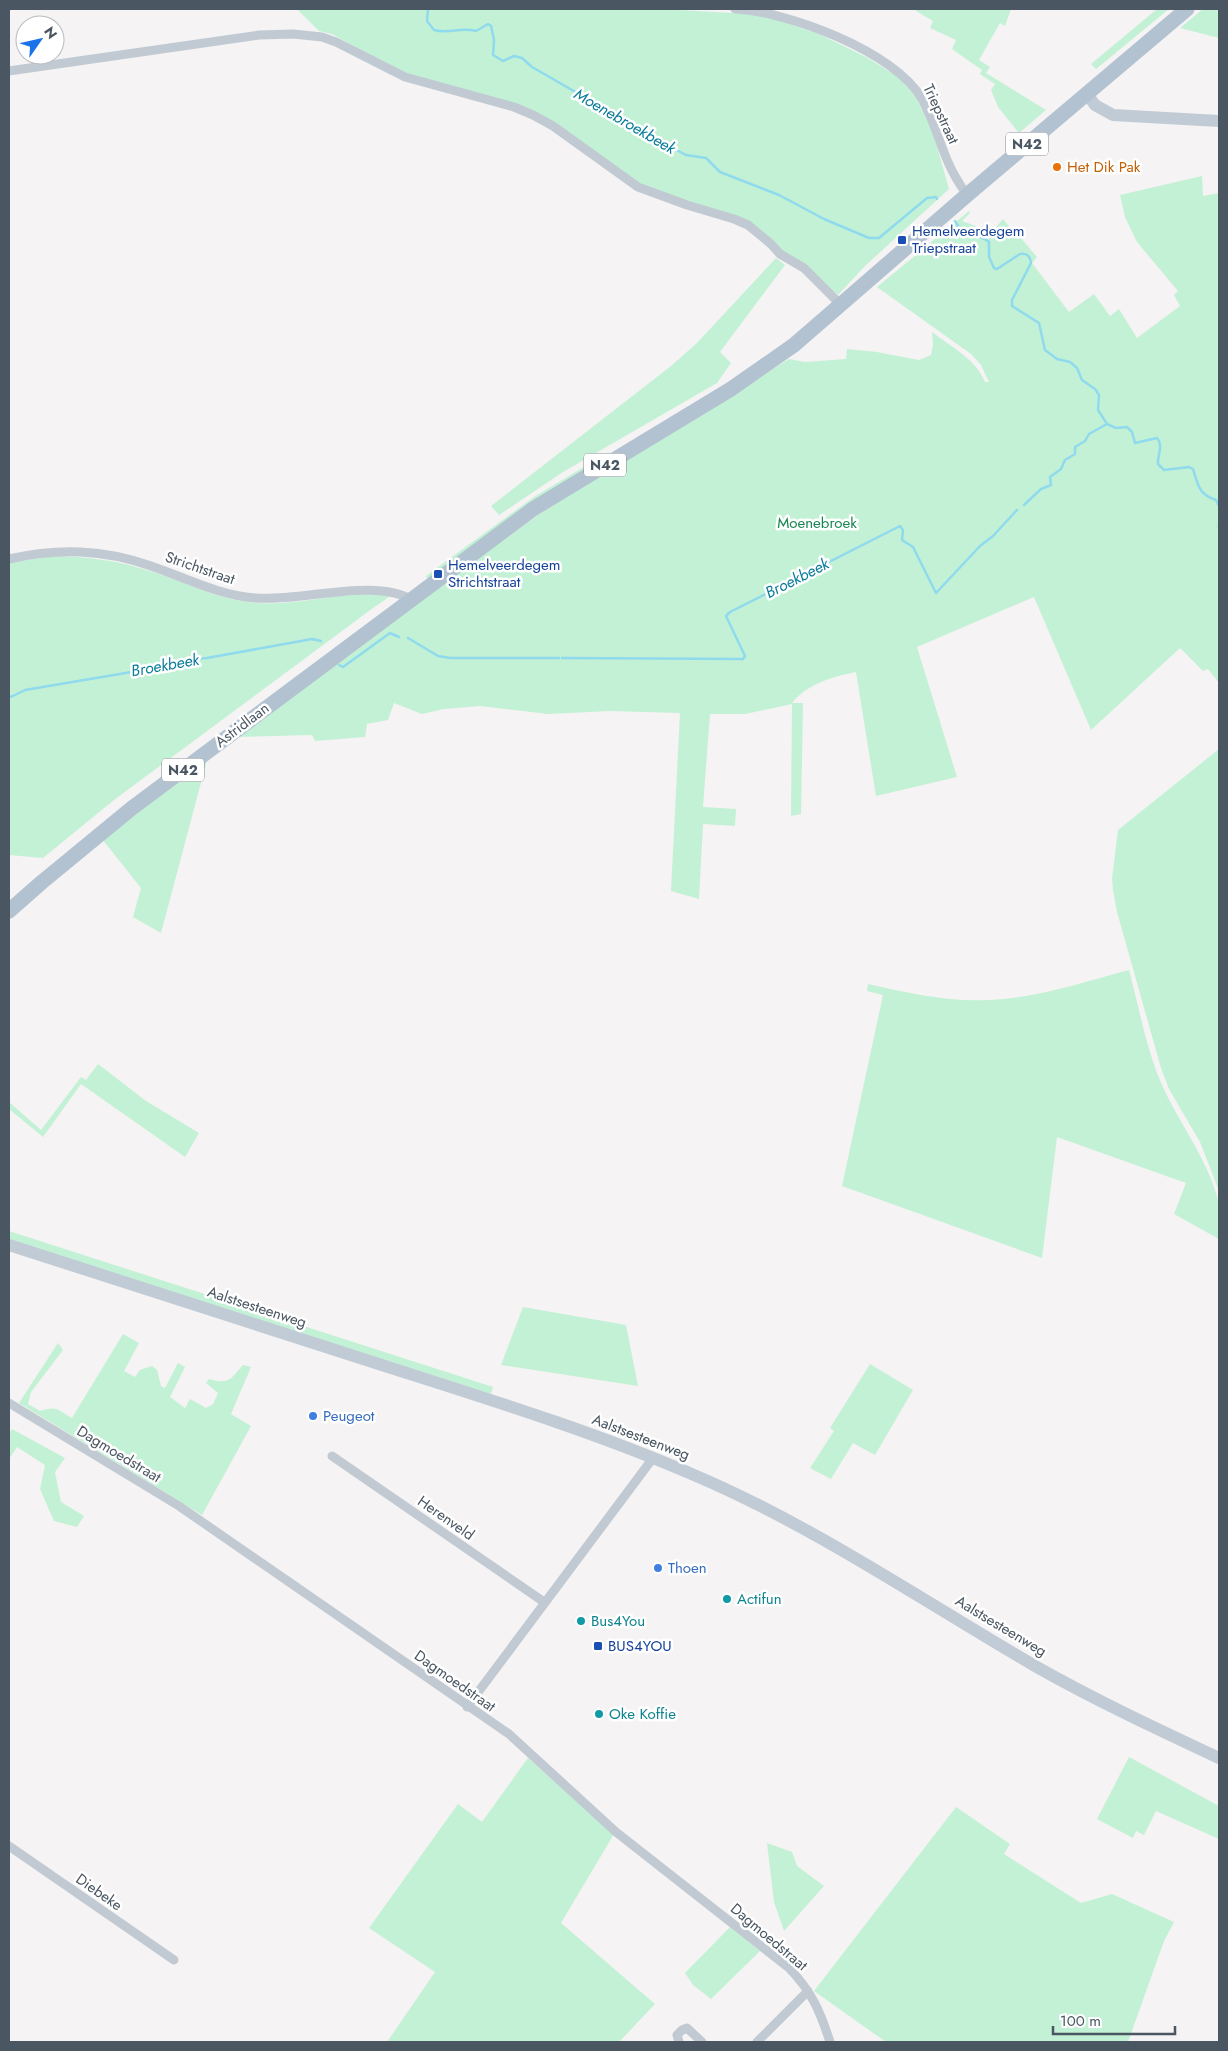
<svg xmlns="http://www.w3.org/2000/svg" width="1228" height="2051" viewBox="0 0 1228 2051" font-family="Jost,sans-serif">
  <rect width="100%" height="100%" fill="#f5f3f3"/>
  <path fill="#c3f1d5" d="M297,9h364l90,5 28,6 42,15 45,22 34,21 15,18 9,17 11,26 14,50 -84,77 -27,29 -30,-28 -21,-12 -24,-22 -128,-52 -79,-58 -150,-48 -74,-41 -13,-3z
    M917,9h94l-6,17 -5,-3 -21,37 11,7 -4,6 60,37 -27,23 -21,-26 -7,-17 4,-6 -15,-10 2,-4 -30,-21 4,-9 -26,-12 3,-7 -17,-10z
    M1157,9h12l-73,60 -5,-5z
    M1203,9h16v29l-39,-10z
    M1202,176l1,20 16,-3v490l-11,-14 -5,2 -23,-23 -89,82 -57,-133 -117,50 40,130 -81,19 -20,-124c-24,5 -49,12 -64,31h11l-2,111 -10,2 1,-112 -47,10h-35l-7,93 33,2 -1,17 -32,-2 -4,75 -28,-8 9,-178 -70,-2 -62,3 -68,-8 -36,3 -22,5 -28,-11 -6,17 -21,4 -2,13 -50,4 -3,-6 -76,2 186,-139 126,-90 241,-149 16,3 41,-3 1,-10 30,3 42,8 12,-5 2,-10 -1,-13c18,14 44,27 53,50h4l-8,-17 -10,-11 -94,-67 92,-76 1,2 -8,8 30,11 11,-13 15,18h2l17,20 -5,6 37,49 25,-18 16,22 9,-7 18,29 43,-32 -6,-11 4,-4 -41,-49 -12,-25 -5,-22z
    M776,258l9,7 -65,87 11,11 -14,20 -154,89 -64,43 -8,-9 180,-140 26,-23z
    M587,465l2,4 -160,113 -3,-6 108,-79z
    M52,556c35,0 68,5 101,16 32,10 61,26 95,30 36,5 71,-5 106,-7 12,-1 23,0 35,-1v3l-16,11 -259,192 -71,58 -34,-3v-292z
    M1219,749v442l-19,-49 -31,-53 -8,-21 -44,-156 -4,-22 -1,-11 6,-49z
    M207,760l-46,173 -28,-16 8,-29 -39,-49z
    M1129,970c9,34 16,71 28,103 17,45 51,83 62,131 2,11 0,24 0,35l-45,-25 12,-31 -129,-46 -15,121 -200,-72 41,-191 -16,-4 1,-7c40,9 80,18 122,16 47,-2 94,-18 139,-30z
    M98,1064l48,37 53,32 -14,24 -104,-73 -38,53 -34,-28v-7l32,28 40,-53 5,3z
    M9,1231l484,156 -2,7 -482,-154z
    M523,1307l103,18 12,61 -137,-21z
    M123,1334l16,9 -15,28 11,6 5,-7 12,-4 5,4 4,16 4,2 13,-25 7,4 -15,30 15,11 5,-9 16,9 7,-4 5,-11 -12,-10 3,-4c21,6 21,0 34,-14l8,2 -20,47 20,12 -49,89 -183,-112 39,-60 5,7 -32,42 -3,12 12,7c18,-5 16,-2 32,7z
    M870,1364l43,26 -38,65 -22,-12 -22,36 -21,-11 24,-37 -4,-3z
    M12,1429l53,29 -10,14 6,30 23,14 -7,11 -23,-6 -14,-32 5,-24 -28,-18 -8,12v-25z
    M1129,1757l90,49v33l-63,-28 -12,24 -8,-4 -3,7 -36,-19z
    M528,1758l86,76 -53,89 94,81 -36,38h-232l48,-70 -66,-44 89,-124 24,18z
    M956,1807l54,37 -6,10 77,49 31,-9 62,28 -10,19 -36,101h-242l-72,-51z
    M767,1843l25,9 5,14 27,20 -40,45 -10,-29z
    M730,1927l30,24 -49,48 -18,-14 -8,-12z"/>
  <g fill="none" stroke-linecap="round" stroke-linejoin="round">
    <path stroke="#90daee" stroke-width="2.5" d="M428,9l-1,12 7,9c14,4 28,-3 42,1l12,-7 3,2 3,14 -1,15 10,6 11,-5 8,2 10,9 54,31 18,13 82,44 20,3 14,14 59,23 45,24 45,19h10l48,-40 9,-1 1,2
      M955,221c10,18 21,10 34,21v15l5,11 3,1 23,-15c7,-1 10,2 11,9l-19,37v6l27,17 6,27 12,9 13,3 7,6 5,12 13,9 4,6 -1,15 9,14 9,4 11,-1 5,5 3,11 22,-5c7,8 0,17 1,26l6,6 25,-3 4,2c5,16 6,26 23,31l3,6
      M1024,505l17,-16 10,-4 -1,-8 11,-8 4,-9 10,-6v-7l10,-6 4,-7 18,-10
      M1219,526v2
      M408,638l30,18 12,2h109
      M562,658l181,1 2,-3 -19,-40 4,-4 170,-86 3,4 -1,10 11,7 23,46 44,-47 13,-10 24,-26
      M339,665l4,2 47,-34 9,4
      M9,697l4,-1 12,-6 142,-24 27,-7 13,-1 105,-19 9,2"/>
    <path stroke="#c1cad2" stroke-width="9" d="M735,9c52,2 161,43 187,90 11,20 17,42 26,63 5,12 12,23 19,33
      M9,71l250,-36 34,-1 29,3 14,5 69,35 109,30 19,8 20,11 85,61 49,18 47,14 14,6 23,19 9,10 24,14 37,37
      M9,559c49,-11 94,-10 142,7 35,12 67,29 104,32 45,4 121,-21 157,2
      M9,1403l170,103 330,228 107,98 173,136c23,24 31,43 41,74
      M332,1456l212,146
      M467,1707l186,-249
      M9,1846l165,114
      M679,2042l-2,-7 5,-5 5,-2 15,14
      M757,2042l51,-51"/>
    <path stroke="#c1cbd6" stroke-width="12" d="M1087,94l8,11 18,10 106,6
      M9,1245c126,40 252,81 379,122 103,33 207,65 306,108 120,51 229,126 341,191 60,34 122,63 184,92"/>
    <path stroke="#b3c2d1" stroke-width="15" d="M9,911l33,-29 90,-74 401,-299 198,-120 63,-44 173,-150 220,-186"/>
  </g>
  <circle fill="#e8710a" stroke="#fff" stroke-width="2" cx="1057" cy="167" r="5"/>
  <g fill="#1a4fb4" stroke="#fff" stroke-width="2">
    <rect x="897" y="235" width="10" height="10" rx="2.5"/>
    <rect x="433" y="569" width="10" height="10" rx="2.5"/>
    <rect x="593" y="1641" width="10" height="10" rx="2.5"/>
  </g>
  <g fill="#3f7fe0" stroke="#fff" stroke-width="2">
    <circle cx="313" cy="1416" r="5"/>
    <circle cx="658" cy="1568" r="5"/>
  </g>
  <g fill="#0f9aa8" stroke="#fff" stroke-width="2">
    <circle cx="727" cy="1599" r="5"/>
    <circle cx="581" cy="1621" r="5"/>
    <circle cx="599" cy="1714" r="5"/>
  </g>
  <g text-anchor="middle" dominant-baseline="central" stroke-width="5" stroke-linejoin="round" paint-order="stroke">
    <g fill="#fff" stroke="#808990" stroke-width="1">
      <rect x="1006" y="132.5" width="42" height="23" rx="4"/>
      <rect x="584" y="453.5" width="42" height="23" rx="4"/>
      <rect x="162" y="758.5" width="42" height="23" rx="4"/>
    </g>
    <g font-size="14" font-weight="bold" fill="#4a5661">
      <text x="1027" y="144">N42</text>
      <text x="605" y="465">N42</text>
      <text x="183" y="770">N42</text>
    </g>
    <g font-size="15" fill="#4a5661" stroke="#fff">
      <text transform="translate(941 114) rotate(65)">Triepstraat</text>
      <text transform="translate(200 568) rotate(19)">Strichtstraat</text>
      <text transform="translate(242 725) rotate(-37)">Astridlaan</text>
      <text transform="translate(257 1307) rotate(18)">Aalstsesteenweg</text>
      <text transform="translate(641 1437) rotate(21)">Aalstsesteenweg</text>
      <text transform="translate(119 1454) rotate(31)">Dagmoedstraat</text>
      <text transform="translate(446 1518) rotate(35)">Herenveld</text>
      <text transform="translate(1001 1626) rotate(31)">Aalstsesteenweg</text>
      <text transform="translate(455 1681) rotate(35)">Dagmoedstraat</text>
      <text transform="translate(99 1892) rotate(35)">Diebeke</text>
      <text transform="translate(769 1937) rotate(40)">Dagmoedstraat</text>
    </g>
    <g font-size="15" fill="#c56008" stroke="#fff" text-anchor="start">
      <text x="1067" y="167">Het Dik Pak</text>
    </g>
    <g font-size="15" fill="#164399" stroke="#fff" text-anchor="start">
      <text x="912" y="231">Hemelveerdegem<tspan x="912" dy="17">Triepstraat</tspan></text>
      <text x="448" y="565">Hemelveerdegem<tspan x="448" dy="17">Strichtstraat</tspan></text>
      <text x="608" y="1646">BUS4YOU</text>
    </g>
    <g font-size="15" fill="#17864f" stroke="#fff">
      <text x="817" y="523">Moenebroek</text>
    </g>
    <g font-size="15" fill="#366cbe" stroke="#fff" text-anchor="start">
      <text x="323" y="1416">Peugeot</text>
      <text x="668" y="1568">Thoen</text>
    </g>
    <g font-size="15" fill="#0d838f" stroke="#fff" text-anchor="start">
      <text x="737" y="1599">Actifun</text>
      <text x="591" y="1621">Bus4You</text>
      <text x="609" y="1714">Oke Koffie</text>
    </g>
    <g font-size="16" font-style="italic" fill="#0c7c9b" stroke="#fff">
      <text transform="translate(625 121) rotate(30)">Moenebroekbeek</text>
      <text transform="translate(797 578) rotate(-27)">Broekbeek</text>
      <text transform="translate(165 665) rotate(-10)">Broekbeek</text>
    </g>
  </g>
  <rect width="1228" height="2051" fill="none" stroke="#4a5661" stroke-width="20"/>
  <g transform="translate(40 40) rotate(56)"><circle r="24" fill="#ffffff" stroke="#b7bbc0"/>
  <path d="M0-4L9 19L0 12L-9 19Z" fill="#1a73e8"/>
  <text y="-8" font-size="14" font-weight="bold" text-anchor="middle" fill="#4a5661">N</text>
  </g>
  <path d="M1053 2026v8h122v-8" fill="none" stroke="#4a5661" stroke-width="2.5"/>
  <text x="1060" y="2026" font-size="15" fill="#4a5661" stroke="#ffffff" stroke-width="4" paint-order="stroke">100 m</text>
</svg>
